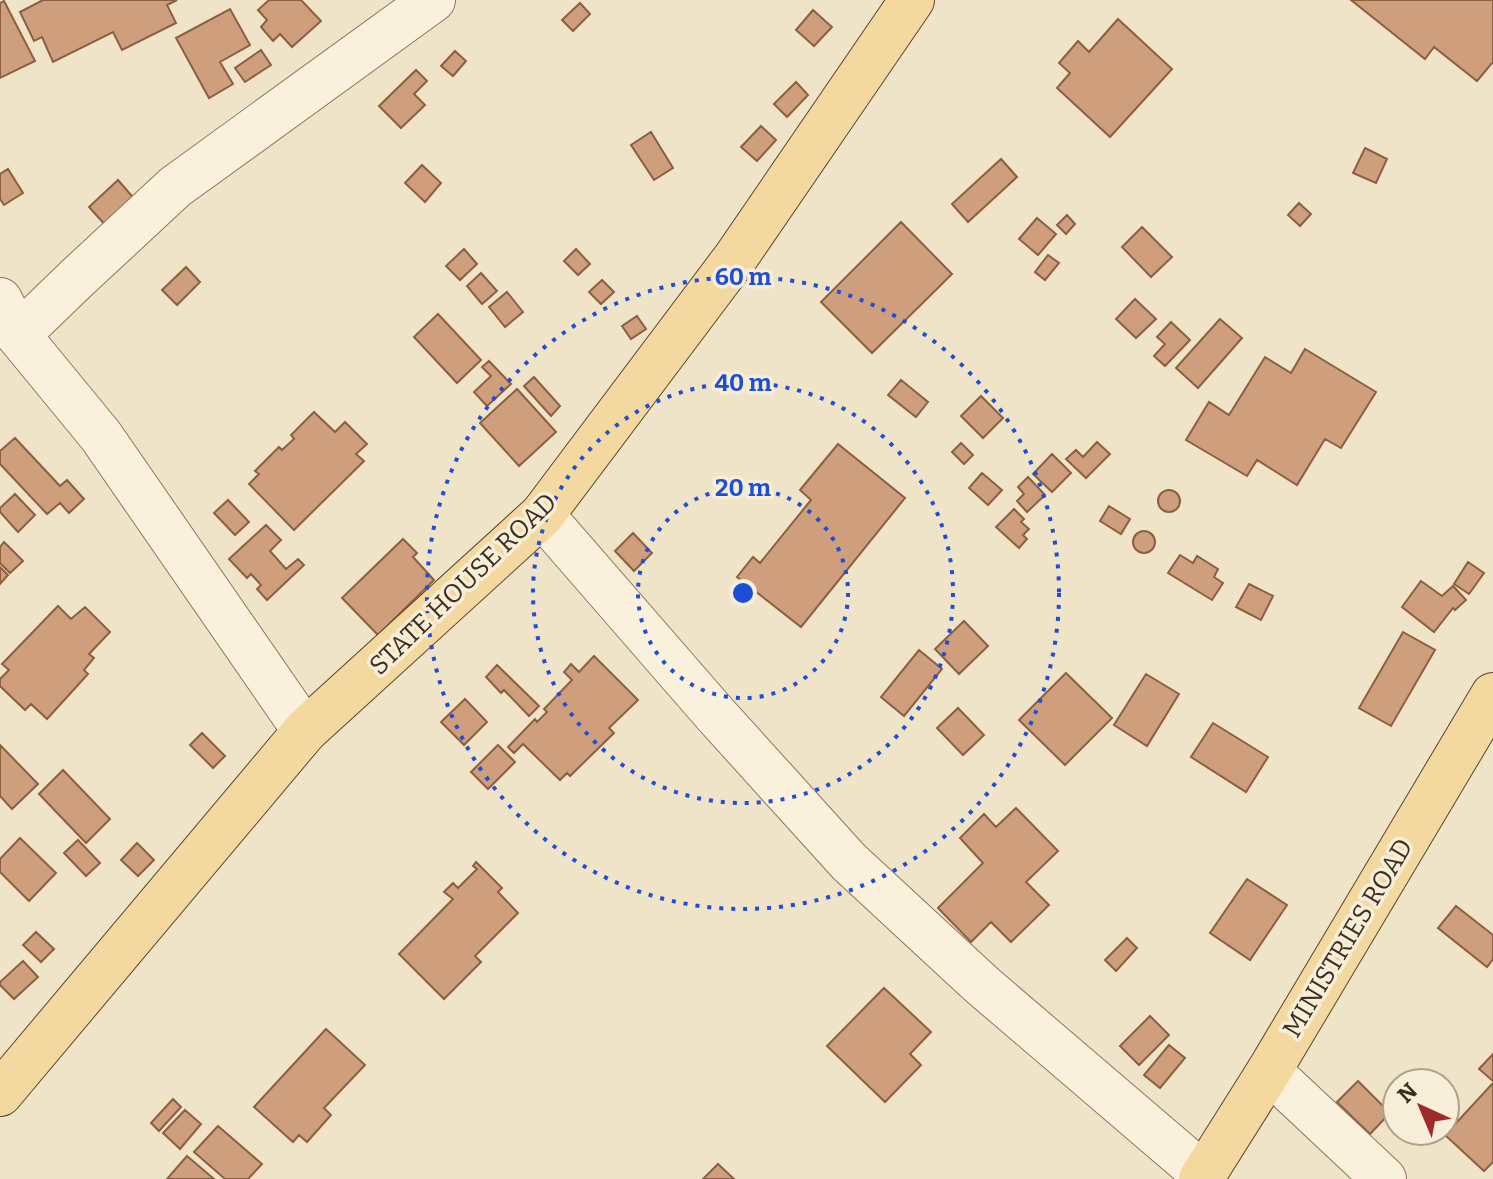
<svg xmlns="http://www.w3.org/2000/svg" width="1493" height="1179" viewBox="0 0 1493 1179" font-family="Bitter,serif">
  <rect width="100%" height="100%" fill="#f0e4c8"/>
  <path fill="#cf9f7d" stroke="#8d5f41" stroke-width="2" d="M43,0h134l-10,5 9,18 -54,27 -9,-18 -60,30 -11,-25 -8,4 -14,-29z
    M269,0h32l20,21 -29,26 -12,-13 -7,7 -12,-14 6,-7 -9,-10z
    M1351,0h142v62l-16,19 -43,-34 -9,12z
    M4,1l31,60 -35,17v-75z
    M580,3l10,11 -17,17 -11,-11z
    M230,9l20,36 -30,17 13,22 -24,14 -33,-60z
    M813,10l19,17 -18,19 -18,-16z
    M1118,19l54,50 -62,68 -53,-49 13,-15 -11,-10 19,-22 11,11z
    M261,50l10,15 -26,17 -10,-14z
    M455,51l11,10 -13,15 -12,-10z
    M416,70l11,11 -13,13 11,11 -24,23 -22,-22z
    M796,82l12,13 -21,22 -13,-13z
    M761,126l15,14 -19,21 -16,-14z
    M651,132l22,36 -19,12 -23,-35z
    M1365,148l22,11 -11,24 -23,-10z
    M1001,159l16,18 -49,45 -16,-18z
    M422,165l19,18 -16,19 -20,-19z
    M8,169l15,24 -19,12 -4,-6v-25z
    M118,180l19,22 -29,26 -19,-21z
    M1299,203l12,11 -11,12 -12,-11z
    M1067,215l8,9 -9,10 -9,-9z
    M1037,218l19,16 -18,21 -19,-16z
    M901,222l51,52 -80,79 -51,-51z
    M1142,227l30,30 -21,20 -29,-30z
    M464,249l13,15 -17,16 -14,-14z
    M576,249l14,15 -12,11 -14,-14z
    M1048,255l11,8 -14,17 -10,-8z
    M186,267l14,15 -23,23 -15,-15z
    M481,273l16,18 -15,13 -15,-18z
    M602,280l12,12 -13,12 -12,-12z
    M507,292l16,20 -18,15 -16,-20z
    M1135,299l21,20 -20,19 -20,-19z
    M438,314l43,46 -24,23 -43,-46z
    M637,316l9,13 -15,10 -9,-13z
    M1220,319l22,19 -44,50 -22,-20z
    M1171,322l19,18 -25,26 -11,-10 11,-12 -8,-7z
    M1305,349l71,43 -35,56 -16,-9 -28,46 -40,-25 -10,16 -61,-36 23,-38 20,13 36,-58 26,16z
    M489,361l22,23 -24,22 -13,-14 17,-16 -9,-9z
    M534,377l26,29 -9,10 -27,-30z
    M901,380l27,22 -12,15 -28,-22z
    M517,389l39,43 -37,34 -39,-43z
    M981,396l22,22 -20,20 -22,-22z
    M314,412l21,20 10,-10 22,22 -11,10 8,7 -70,69 -45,-46 10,-10 -4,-3 24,-24 3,3 12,-11 -3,-4z
    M15,438l45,48 7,-6 17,19 -15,14 -9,-10 -13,11 -47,-50v-13z
    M1097,442l13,12 -24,24 -20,-19 10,-9 7,7z
    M961,443l12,12 -9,9 -12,-12z
    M838,444l67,54 -104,129 -64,-50 16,-20 7,6 51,-63 -11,-10z
    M1052,454l19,19 -19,19 -19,-18z
    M982,473l20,17 -14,15 -19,-17z
    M1028,477l17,18 -18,17 -10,-11 7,-7 -6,-7z
    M1158 501a11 11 0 1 1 22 0a11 11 0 1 1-22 0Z
    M15,494l20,21 -17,17 -18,-20v-4z
    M228,500l21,22 -14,13 -21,-22z
    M1109,506l21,13 -9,15 -21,-13z
    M1014,509l10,10 -3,3 8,7 -6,6 4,4 -8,9 -23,-21z
    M266,525l15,15 -11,11 16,18 12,-10 6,6 -37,35 -10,-11 4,-4 -10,-11 -4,4 -18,-19z
    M1133 542a11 11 0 1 1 22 0a11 11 0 1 1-22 0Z
    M633,533l19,20 -18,18 -19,-20z
    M403,539l14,14 -4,4 21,23 -56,55 -36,-37z
    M4,542l19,19 -13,12 -10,-10v-16z
    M1180,555l13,8 4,-7 21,13 -4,8 9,6 -11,17 -44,-27z
    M1468,562l16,11 -15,21 -15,-10z
    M0,567l8,8 -8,9z
    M1421,581l21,15 11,-10 13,14 -11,10 -2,-2 -19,24 -32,-25z
    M1249,584l24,12 -12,24 -25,-13z
    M58,606l13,13 14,-12 25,25 -21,22 5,4 -10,12 4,4 -41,45 -16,-15 -6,6 -25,-24v-7l9,-9 -7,-6z
    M964,621l24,25 -29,28 -24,-25z
    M1403,632l32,18 -44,76 -32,-18z
    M919,650l23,19 -38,47 -23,-19z
    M594,656l44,44 -29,28 5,5 -44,43 -3,-3 -7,7 -37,-36 -9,9 -6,-6 27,-28 2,3 10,-10 -3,-3 28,-29 -8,-8 7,-8 8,8z
    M497,665l42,41 -10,10 -25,-26 -3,3 -15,-16z
    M1066,673l46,45 -47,47 -46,-45z
    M1146,674l33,20 -32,52 -33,-21z
    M465,699l22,23 -23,23 -23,-23z
    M958,708l26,27 -21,20 -26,-27z
    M1213,723l55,34 -22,35 -55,-35z
    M202,733l23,23 -12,12 -23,-23z
    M0,745l38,39 -26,25 -12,-13z
    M498,745l17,17 -27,27 -17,-17z
    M63,770l47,49 -24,24 -47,-49z
    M1016,808l42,43 -32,31 23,23 -38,37 -20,-20 -20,20 -33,-34 45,-45 -23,-25 24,-24 12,13z
    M20,838l36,35 -27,28 -29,-29v-13z
    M78,840l22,23 -14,13 -22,-23z
    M137,843l17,17 -16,16 -17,-16z
    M476,862l26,26 -4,4 20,21 -43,43 6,6 -37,37 -45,-45 54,-55 -9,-7 9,-9 5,5 19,-19 -4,-3z
    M1247,879l40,26 -37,55 -40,-27z
    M1456,906l37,29v24l-6,8 -49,-39z
    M36,932l18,17 -13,13 -18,-17z
    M1127,938l10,10 -21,23 -11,-11z
    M23,961l15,16 -24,22 -14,-14v-3z
    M884,988l47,44 -21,22 11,11 -36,37 -58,-56z
    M1150,1016l19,19 -30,30 -19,-19z
    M326,1029l39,36 -41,43 7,7 -24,27 -8,-7 -6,7 -39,-35z
    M1169,1045l16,13 -25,30 -16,-13z
    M1493,1054v27l-14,-12z
    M1358,1081l32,32 -20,21 -33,-32z
    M1493,1083v79l-9,9 -39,-36z
    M173,1099l8,8 -22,24 -8,-8z
    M185,1110l16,14 -21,25 -17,-16z
    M218,1126l44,38 -14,15h-23l-31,-27z
    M187,1156l27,23h-47z
    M718,1164l16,15h-31z"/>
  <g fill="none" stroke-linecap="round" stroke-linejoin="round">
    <defs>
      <path id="minor" d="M0,300l18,35 83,101 204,295
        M18,335l58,-56 99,-92 258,-187
        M542,515l173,199 134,148 133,123 222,190
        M1269,1071l115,108"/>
      <path id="major" d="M0,1094l305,-363 237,-216 194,-258 176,-257
        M1201,1179l68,-108 224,-376"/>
    </defs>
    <use href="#minor" stroke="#8d765c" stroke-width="46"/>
    <use href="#major" stroke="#5b4430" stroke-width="46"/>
    <use href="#minor" stroke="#faf1dc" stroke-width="44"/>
    <use href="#major" stroke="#f3d9a0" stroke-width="44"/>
  </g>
  <g fill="none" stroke="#1d4ed8" stroke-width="4" stroke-dasharray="4 8">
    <circle cx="743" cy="593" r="105"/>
    <circle cx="743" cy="593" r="210"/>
    <circle cx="743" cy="593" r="316"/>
  </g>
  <g text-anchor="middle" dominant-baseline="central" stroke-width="7" stroke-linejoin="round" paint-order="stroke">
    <g font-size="26" fill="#3d2e20" stroke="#f7eed8">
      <text transform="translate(463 584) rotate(-44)">STATE HOUSE ROAD</text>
      <text transform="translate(1348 938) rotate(-59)">MINISTRIES ROAD</text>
    </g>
  </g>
  <circle cx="743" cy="593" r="12" fill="#1d4ed8" stroke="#f7eed8" stroke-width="4"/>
  <g font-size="24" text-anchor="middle" font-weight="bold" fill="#1d4ed8" stroke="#f7eed8" stroke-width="7" stroke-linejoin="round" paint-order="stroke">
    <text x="743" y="285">60 m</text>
    <text x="743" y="391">40 m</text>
    <text x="743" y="496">20 m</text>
  </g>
  <g transform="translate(1421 1107) rotate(316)"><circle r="38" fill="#f7eed8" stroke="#ada18e" stroke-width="2"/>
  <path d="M0-6L14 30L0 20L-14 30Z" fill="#9e2a2b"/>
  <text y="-12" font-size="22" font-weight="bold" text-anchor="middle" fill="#3d2e20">N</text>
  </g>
</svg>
